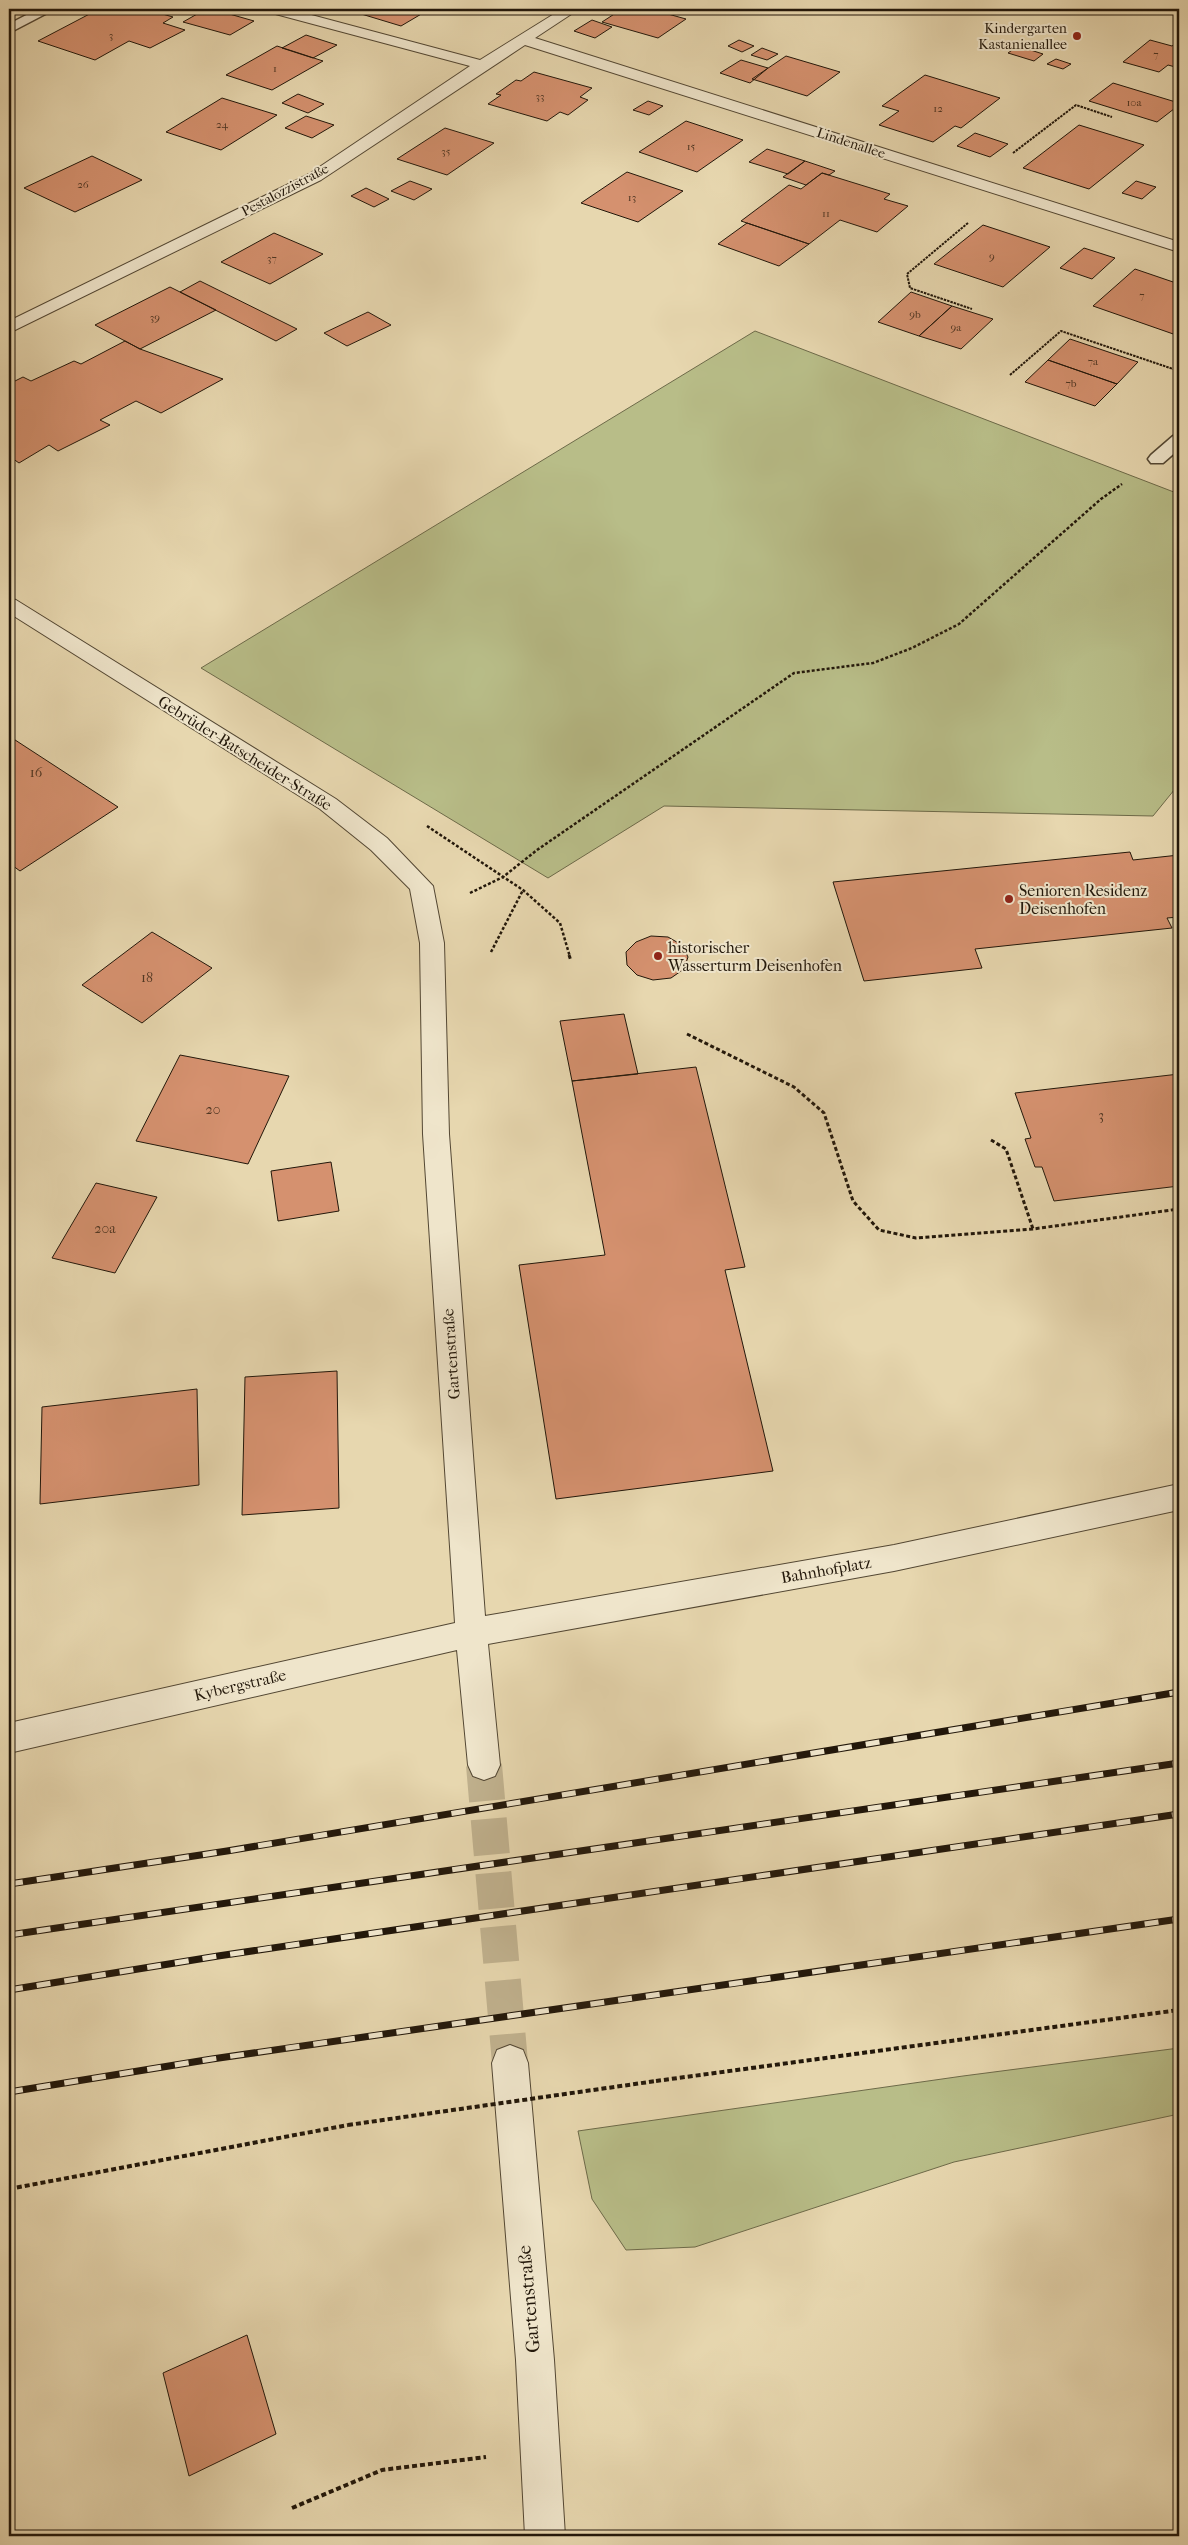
<svg xmlns="http://www.w3.org/2000/svg" width="1188" height="2545" viewBox="0 0 1188 2545" font-family="'IM FELL French Canon',serif">
  <rect width="100%" height="100%" fill="#e7d7af"/>
  <filter id="stains"><feTurbulence type="fractalNoise" baseFrequency=".004" numOctaves="4"/><feColorMatrix values="0 0 0 0 .2 0 0 0 0 .09 0 0 0 0 .02 0 0 0 .5 -.17"/></filter>
  <radialGradient id="worn" r=".72"><stop offset=".6" stop-color="#630" stop-opacity="0"/><stop offset="1" stop-color="#630" stop-opacity=".3"/></radialGradient>
  <path fill="#b8bd88" stroke="#6d6a49" d="M755,331l424,163v290l-26,32 -489,-10 -116,72 -347,-210z
    M1179,2048v66l-225,48 -259,85 -69,3 -34,-51 -14,-68 385,-55z"/>
  <path fill="#d5916f" stroke="#22170a" d="M99,9h46l28,8 -10,6 22,7 -35,18 -21,-7 -34,19 -57,-19z
    M206,9h6l42,12 -24,14 -47,-13z
    M365,9h45l13,4 -22,13 -43,-13z
    M622,9h28l36,10 -28,19 -56,-16z
    M592,20l20,7 -17,11 -21,-7z
    M306,35l31,10 -24,13 -31,-10z
    M739,40l15,6 -12,6 -14,-6z
    M1150,40l22,6 7,-5v27l-11,-3 -9,7 -36,-10z
    M277,46l46,15 -51,29 -46,-15z
    M1018,46l25,8 -9,7 -26,-8z
    M762,48l16,6 -11,6 -16,-5z
    M786,56l54,16 -33,24 -55,-17z
    M1056,59l15,5 -8,5 -16,-5z
    M741,60l27,8 -18,15 -30,-10z
    M534,72l58,16 -12,9 8,3 -20,15 -8,-3 -13,9 -59,-17 13,-9 -5,-1 20,-14 5,1z
    M925,75l75,23 -39,30 -6,-2 -22,16 -54,-17 20,-14 -17,-5z
    M1113,83l66,20v2l-22,17 -68,-21z
    M298,94l26,10 -16,9 -26,-10z
    M222,98l55,17 -56,35 -55,-18z
    M648,101l15,5 -14,9 -16,-5z
    M306,116l28,9 -22,13 -27,-10z
    M686,121l57,19 -46,32 -58,-20z
    M1079,125l65,20 -55,44 -66,-21z
    M445,128l49,15 -47,32 -50,-16z
    M975,133l33,11 -18,13 -33,-11z
    M767,149l38,12 -17,13 -39,-12z
    M92,156l50,24 -67,32 -51,-24z
    M805,161l30,10 -6,4 -7,-2 -16,12 -23,-8z
    M627,172l56,19 -45,31 -57,-19z
    M822,173l68,21 -6,5 24,7 -31,26 -37,-12 -31,24 -68,-23 48,-36 12,4z
    M410,181l22,8 -18,11 -23,-9z
    M1136,181l20,6 -14,12 -20,-6z
    M366,188l23,11 -15,8 -23,-11z
    M747,223l62,21 -30,22 -61,-22z
    M983,225l67,22 -47,40 -69,-23z
    M274,233l49,21 -53,30 -49,-22z
    M1084,248l31,10 -23,21 -32,-11z
    M1135,269l44,15v52l-86,-30z
    M200,281l97,48 -21,12 -96,-49z
    M170,287l46,23 -76,39 -45,-24z
    M911,292l41,14 -33,30 -41,-14z
    M952,306l41,13 -32,30 -42,-13z
    M368,312l23,13 -44,21 -23,-13z
    M1070,339l68,23 -21,22 -69,-24z
    M125,341l15,8 83,30 -62,34 -25,-12 -36,19 10,5 -52,26 -9,-6 -30,18 -10,-7v-72l14,-7 8,4 43,-20 7,3z
    M1048,360l69,24 -22,22 -70,-24z
    M9,736l109,71 -98,64 -11,-8z
    M1130,852l3,8 46,-5v62l-12,1 5,10 -197,21 7,19 -118,13 -31,-99z
    M152,932l60,36 -70,55 -60,-38z
    M651,936l17,1 14,8 6,12 -4,12 -13,9 -18,2 -16,-5 -10,-10 -1,-13 10,-10z
    M624,1014l14,60 -66,7 -12,-60z
    M180,1055l109,21 -41,88 -112,-23z
    M696,1067l49,200 -20,3 48,201 -217,28 -37,-234 86,-10 -33,-174z
    M1179,1074v112l-125,15 -12,-34h-7l-10,-28 6,-1 -16,-45z
    M331,1162l8,49 -61,10 -7,-50z
    M96,1183l61,14 -42,76 -63,-15z
    M337,1371l2,137 -97,7 3,-138z
    M197,1389l2,96 -159,19 2,-97z
    M247,2335l29,99 -87,42 -26,-103z"/>
  <g fill="none" stroke-linecap="round" stroke-linejoin="round">
    <path stroke="#c0b18e" stroke-width="36" stroke-dasharray="36 18" stroke-linecap="butt" d="M484,1765l26,298"/>
    <defs>
      <path id="lane" d="M38,9h17l-46,24v-9z
        M1179,435v14l-16,14h-12l-3,-4 3,-4 22,-19z"/>
      <path id="street" d="M266,9h23l191,51 82,-51h17l-44,29 644,204v10l-654,-207 -204,135 -312,153v-12l300,-147 161,-108 -202,-54z
        M9,598l7,2 320,199 51,39 46,48 11,57 5,191 36,482 409,-71 285,-61v26l-285,61 -406,73 12,121 -5,11 -11,4 -11,-4 -5,-11 -11,-115 -448,103v-30l446,-100 -32,-489 -3,-191 -10,-54 -39,-39 -51,-41 -311,-196z
        M510,2045l13,5 5,13 26,297 11,176h-40l-9,-176 -24,-297 5,-13z"/>
    </defs>
    <use href="#lane" stroke="#534733" stroke-width="3"/>
    <use href="#street" stroke="#534733" stroke-width="2"/>
    <path stroke="#22170a" stroke-width="2" stroke-dasharray="2.5 1" stroke-linecap="butt" d="M1013,153l63,-48 36,12
      M968,223l-61,51 3,14 62,21
      M1010,375l51,-44 118,40"/>
    <path stroke="#22170a" stroke-width="2.5" stroke-dasharray="3 2" stroke-linecap="butt" d="M427,826l96,64 37,33 10,34
      M470,893l33,-16 34,-27 257,-177 79,-10 39,-15 47,-24 142,-125 21,-15
      M491,952l32,-62"/>
    <path stroke="#22170a" stroke-width="3" stroke-dasharray="4 2.5" stroke-linecap="butt" d="M569,955l2,6
      M687,1034l107,53 30,26 29,88 26,29 37,8 117,-9 146,-20
      M991,1140l15,9 27,80"/>
    <path stroke="#22170a" stroke-width="4" stroke-dasharray="5 3" stroke-linecap="butt" d="M656,2081l523,-71
      M9,2189l339,-64
      M292,2508l90,-38 104,-13"/>
    <use href="#lane" fill="#efe5cb" fill-rule="evenodd"/>
    <use href="#street" fill="#efe5cb" fill-rule="evenodd"/>
    <defs>
      <path id="rail" d="M9,1884l218,-33 952,-159
        M9,1935l1170,-172
        M9,1990l209,-34 961,-142
        M9,2092l203,-33 967,-140"/>
    </defs>
    <use href="#rail" stroke="#22170a" stroke-width="7"/>
    <use href="#rail" stroke="#efe5cb" stroke-width="5" stroke-dasharray="14" stroke-linecap="butt"/>
    <path stroke="#22170a" stroke-width="4" stroke-dasharray="5 3" stroke-linecap="butt" d="M348,2125l308,-44"/>
  </g>
  <g fill="#8f2418" stroke="#efe5cb" stroke-width="2">
    <circle cx="1077" cy="36" r="5"/>
    <circle cx="1009" cy="899" r="5"/>
    <circle cx="658" cy="956" r="5"/>
  </g>
  <g text-anchor="middle" dominant-baseline="central" stroke-width="4" stroke-linejoin="round" paint-order="stroke">
    <g font-size="11" fill="#4f3623">
      <text x="111" y="35">3</text>
      <text x="1156" y="54">7</text>
      <text x="275" y="68">1</text>
      <text x="540" y="96">33</text>
      <text x="1134" y="102">10a</text>
      <text x="938" y="108">12</text>
      <text x="222" y="124">24</text>
      <text x="691" y="146">15</text>
      <text x="446" y="151">35</text>
      <text x="83" y="184">26</text>
      <text x="632" y="197">13</text>
      <text x="826" y="213">11</text>
      <text x="992" y="256">9</text>
      <text x="272" y="258">37</text>
      <text x="1142" y="295">7</text>
      <text x="915" y="314">9b</text>
      <text x="155" y="317">39</text>
      <text x="956" y="327">9a</text>
      <text x="1093" y="361">7a</text>
      <text x="1071" y="383">7b</text>
    </g>
    <g font-size="14" fill="#22170a" stroke="#efe5cb" text-anchor="end">
      <text x="1067" y="28">Kindergarten<tspan x="1067" dy="16">Kastanienallee</tspan></text>
    </g>
    <g font-size="14" fill="#22170a" stroke="#efe5cb">
      <text transform="translate(851 143) rotate(18)">Lindenallee</text>
      <text transform="translate(285 190) rotate(-28)">Pestalozzistraße</text>
    </g>
    <g font-size="14" fill="#4f3623">
      <text x="36" y="772">16</text>
      <text x="147" y="977">18</text>
      <text x="213" y="1109">20</text>
      <text x="1101" y="1115">3</text>
      <text x="105" y="1228">20a</text>
    </g>
    <g font-size="16" fill="#22170a" stroke="#efe5cb">
      <text transform="translate(245 753) rotate(32)">Gebrüder-Batscheider-Straße</text>
      <text transform="translate(451 1354) rotate(-94)">Gartenstraße</text>
      <text transform="translate(826 1570) rotate(-10)">Bahnhofplatz</text>
      <text transform="translate(240 1685) rotate(-13)">Kybergstraße</text>
    </g>
    <g font-size="16" fill="#22170a" stroke="#efe5cb" text-anchor="start">
      <text x="1019" y="890">Senioren Residenz<tspan x="1019" dy="18">Deisenhofen</tspan></text>
      <text x="668" y="947">historischer<tspan x="668" dy="18">Wasserturm Deisenhofen</tspan></text>
    </g>
    <g font-size="19" fill="#22170a" stroke="#efe5cb">
      <text transform="translate(529 2299) rotate(-95)">Gartenstraße</text>
    </g>
  </g>
  <rect width="1188" height="2545" fill="none" stroke="#e7d7af" stroke-width="30"/>
  <rect x="10" y="10" width="1168" height="2525" fill="none" stroke="#22170a" stroke-width="2.5"/>
  <rect x="15" y="15" width="1158" height="2515" fill="none" stroke="#22170a"/>
  <rect width="100%" height="100%" filter="url(#stains)"/>
  <rect width="100%" height="100%" fill="url(#worn)"/>
</svg>
